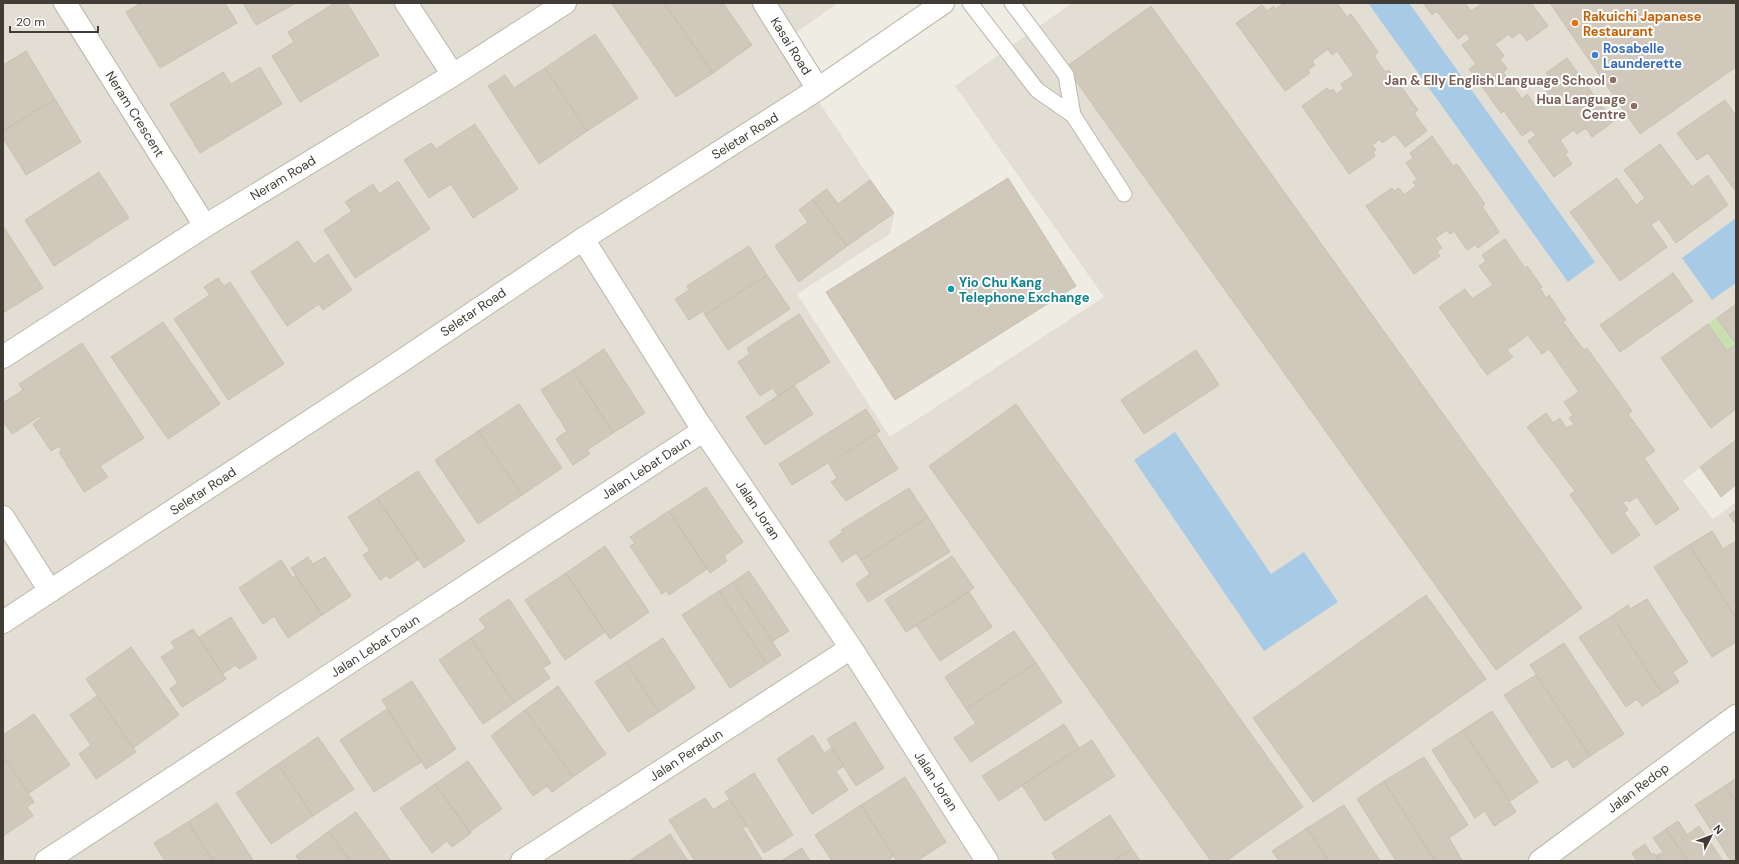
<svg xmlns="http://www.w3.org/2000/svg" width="1739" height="864" viewBox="0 0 1739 864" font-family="'DM Sans',sans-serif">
  <rect width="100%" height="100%" fill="#efece4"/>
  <path fill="#e3ded3" d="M3,3h835l-58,41 114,170 -4,20 -93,60 93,143 214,-140 -149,-211 117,-83h664v437l-53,41 30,38 23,-17v359h-1733z"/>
  <path fill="#c9dfb1" d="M1736,304v97l-46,-64z"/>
  <path fill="#a7cae6" d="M1368,3h41l186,259 -27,20z
    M1736,218v65l-24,17 -30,-42z
    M1175,432l96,142 33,-22 34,50 -74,49 -130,-191z"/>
  <path fill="#d0c8bb" stroke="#c9c0af" d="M141,3h84l12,20 -77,45 -34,-56z
    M243,3h53l-40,22z
    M335,3h12l32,52 -79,47 -28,-46 22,-14 -6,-10z
    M613,3h51l49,70 -37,24 -64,-93z
    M664,3h59l29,42 -39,28z
    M1285,3h52l10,14 4,-3 27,38 -4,4 11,16 4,-2 29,40 -4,3 13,18 -22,16 -10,-13 -13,9 -2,-4 -8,6 4,5 -3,2 2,4 -26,18 -47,-68 25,-18 3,3 3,-2 3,5 8,-5 -3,-5 13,-9 -17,-24 -5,4 -4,-6 -16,12 3,4 -7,5 2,3 -25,18 -49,-68 26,-18 5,6 7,-5 1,3z
    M1423,3h42l6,8 12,-8h48l17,23 -21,15 -7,-9 -8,6 -3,-4 -14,10 9,12 -4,3 7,10 -4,3 19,27 5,-5 9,13 14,-10 -4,-5 9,-6 -9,-13 21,-15 46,64 -21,15 -6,-9 -9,6 -3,-4 -14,10 8,12 -3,2 7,10 -18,13 -26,-36 8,-6 -5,-5 -9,6 -18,-25 -3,2 -32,-44 7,-5 -14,-19 8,-6 -4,-6 -8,6 -21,-28 -5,4z
    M1550,3h186v64l-96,67z
    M1151,6l431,602 -86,62 -430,-603z
    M595,34l43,64 -51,33 -42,-63z
    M26,51l29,48 -52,32v-66z
    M260,67l22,37 -82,49 -30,-49 53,-32 8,12z
    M545,68l42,63 -48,33 -51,-78 17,-11 9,13z
    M55,99l26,43 -55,33 -23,-37v-7z
    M1725,100l11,16v76l-28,-39 -11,7 -20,-27z
    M475,124l43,65 -45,29 -22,-34 -22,14 -25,-38 27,-17 5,6z
    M1432,136l21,30 4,-2 28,40 -3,2 17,26 -21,16 -3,-3 -8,5 -13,-19 -4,3 -3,-4 -12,8 7,10 -5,4 3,4 -26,18 -48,-68 26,-18 2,3 5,-3 5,7 12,-9 -3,-4 4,-3 -11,-16 7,-5 -3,-5z
    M1660,144l32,43 16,-12 20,30 -52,38 -17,-24 -8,6 16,22 -47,34 -50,-69 47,-34 19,27 9,-7 -21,-28z
    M99,172l30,46 -75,48 -29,-46z
    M1008,178l68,108 -181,114 -69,-108z
    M870,180l24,33 -47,33 -34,-47 14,-10 11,15z
    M398,181l32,48 -75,49 -31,-48 28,-19 -7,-9 28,-18 6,10z
    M813,199l34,47 -48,36 -24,-36 33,-24 -9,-12z
    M3,226l40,62 -40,25z
    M1505,239l20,29 2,-2 15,21 -2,1 6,10 3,-3 17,25 -3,2 21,28 3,-2 45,63 -4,3 27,37 -11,7 35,51 -23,16 -19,-28 -8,5 -2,-2 -4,2 5,8 -4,3 16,22 -28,19 -42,-59 5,-4 -48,-64 19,-14 7,10 7,-5 6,10 3,-2 1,1 4,-3 -5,-6 4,-3 -9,-13 15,-10 -30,-43 -7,5 -14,-19 -21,15 6,7 -26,18 -48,-68 26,-18 7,10 21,-14 -14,-19 7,-5 -4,-6z
    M298,241l16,23 14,-10 24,36 -29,20 -4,-6 -32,22 -36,-54z
    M749,246l18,29 -62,40 -2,-4 -14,9 -14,-21 14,-9 -2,-4z
    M1673,273l20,28 -73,51 -20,-27z
    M767,275l23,34 -62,41 -23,-35z
    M218,278l6,8 6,-4 54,82 -56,36 -54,-81 36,-24 -6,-8z
    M1736,304v40l-19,-26z
    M799,314l31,48 -52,34 -5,-8 -13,8 -22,-34 12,-8 -3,-6z
    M163,322l57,82 -52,35 -57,-82z
    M1708,324l19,27 9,-7v65l-25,19 -50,-70z
    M82,343l62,95 -44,28 8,11 -24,15 -25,-40 3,-2 -3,-4 -8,5 -18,-27 8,-6 -1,-2 -28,18 -9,-13v-18l20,-13 -4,-6z
    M604,349l41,64 -32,20 -40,-63z
    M1196,350l23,35 -75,49 -23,-34z
    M573,370l40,63 -26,17 3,4 -17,11 -17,-26 11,-8 -26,-41z
    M794,385l19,29 -48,31 -19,-28z
    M519,404l43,64 -40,27 -44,-64z
    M1016,404l287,403 -77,54h-15l-282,-395z
    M866,409l14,22 -88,54 -13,-21z
    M478,431l44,64 -44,29 -43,-64z
    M876,434l22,35 -52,32 -15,-19 6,-4 -8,-14z
    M1736,440v45l-15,12 -21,-30z
    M418,471l47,70 -41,27 -47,-70z
    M706,487l37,55 -19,14 3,5 -17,12 -41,-62z
    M909,488l19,29 -67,43 -5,-7 -14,9 -13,-20 14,-10 -2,-2z
    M377,498l42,61 -30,20 -2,-4 -7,5 -17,-25 7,-4 -22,-34z
    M1736,510v15l-7,-10z
    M669,511l38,58 -38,26 -3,-4 -4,3 -32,-48 5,-3 -5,-6z
    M928,517l22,35 -82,50 -12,-18 14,-10 -9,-14z
    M1712,531l11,18 13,-8v77l-47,-73z
    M1689,545l47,73v24l-24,15 -58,-90z
    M605,546l44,66 -39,27 -44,-66z
    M952,556l22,32 -68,44 -21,-32z
    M308,557l5,7 12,-7 26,39 -29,19 -31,-47z
    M281,560l12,18 3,-2 26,39 -34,23 -14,-22 -11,8 -24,-36z
    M749,571l40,60 -16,10 -40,-59z
    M566,573l39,59 -40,28 -40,-60z
    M733,582l48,73 -14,9 -48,-73z
    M719,591l48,73 -37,24 -48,-73z
    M969,592l23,35 -52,34 -24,-36z
    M1426,595l60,84 -173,123 -60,-84z
    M509,599l42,64 -8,5 7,10 -36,25 -43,-65 15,-10 -7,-9z
    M1647,599l41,63 -15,10 6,10 -17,11 -50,-77 16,-11 2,4z
    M1612,616l50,77 -20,13 -5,-7 -11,8 -47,-70z
    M231,617l26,41 -18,11 -3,-4 -14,9 -23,-37z
    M193,629l33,50 -44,28 -12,-18 8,-6 -17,-26 14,-9 -4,-6z
    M1014,631l22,32 -70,46 -21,-32z
    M471,638l43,65 -31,21 -44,-64z
    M663,638l32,50 -36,24 -33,-50z
    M1564,643l60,91 -34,22 -60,-91z
    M131,647l48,68 -46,33 -47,-69z
    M626,662l33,50 -31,20 -33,-50z
    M1036,663l26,39 -91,60 -17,-24 22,-15 -10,-14z
    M1536,675l54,81 -17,12 -6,-9 -15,9 -48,-73z
    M412,681l44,68 -30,20 -44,-69z
    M558,686l48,68 -33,23 -48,-67z
    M97,696l39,56 -40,27 -17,-25 12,-9 -21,-30z
    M387,709l34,53 -47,30 -34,-52z
    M525,710l48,67 -21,15 -5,-6 -14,10 -42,-60z
    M1492,711l46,71 -28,19 -47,-71z
    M34,714l36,51 -41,28 -26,-37v-21z
    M855,722l29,46 -28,18 -29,-47z
    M1064,724l15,24 -80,53 -17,-25z
    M1463,730l53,82 -22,14 -9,-15 -10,7 -43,-68z
    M813,735l11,18 8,-5 12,18 -8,5 12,19 -36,24 -35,-55z
    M318,737l36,52 -41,27 -35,-52z
    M1092,740l23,36 -70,45 -23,-36z
    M3,756l31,46 -7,5 6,9 -30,20z
    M1424,757l44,68 -19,13 13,22 -2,1h-25l-51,-80z
    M468,761l34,48 -33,23 -34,-48z
    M278,764l35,52 -42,28 -35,-51z
    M754,773l39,62 -29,18 -39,-61z
    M905,777l41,65 -29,19h-20l-36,-56z
    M1736,778v25l-11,-17z
    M1384,781l51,80h-39l-39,-62z
    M435,784l36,49 -19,14 -5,-6 -15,12 -32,-45z
    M1725,786l11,17v58h-5l-36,-56z
    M705,798l8,12 17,-11 17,27 -4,2 19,32 -67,1 -26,-41z
    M217,803l36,57 -1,1h-39l-25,-39z
    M861,805l33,51 -7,5h-55l-17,-26z
    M1344,805l36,56h-51l-22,-33z
    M356,812l35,49h-41l-21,-30z
    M1110,815l22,34 -19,12h-56l-5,-8z
    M1678,821l9,14 12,-9 24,35h-35l-22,-32z
    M188,822l25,39h-48l-11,-18z
    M1307,828l22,33h-50l-7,-10z
    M1666,829l22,32h-29l-3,-5 7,-4 -10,-14z
    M329,831l21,30h-50l-4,-5z
    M670,834l18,27h-59z
    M1645,844l7,11 2,-2 5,8h-22l-5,-8z
    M802,848l8,13h-29z
    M1132,849l8,12h-27z"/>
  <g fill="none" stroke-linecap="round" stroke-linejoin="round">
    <defs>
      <path id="service" d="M970,3l67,87 36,25
        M1012,3l54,72 7,40 51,79"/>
      <path id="minor" d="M65,3l140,223
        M406,3l47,72
        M764,3l54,86
        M583,239l115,183 153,226 136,213
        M3,357l202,-131 248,-151 112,-72
        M3,622l47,-31
        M46,861l658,-431
        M522,861l329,-213
        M1540,861l196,-145"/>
      <path id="tertiary" d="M3,517l47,74 338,-221 195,-131 235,-150 125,-86"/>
    </defs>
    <use href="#service" stroke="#bcb7ab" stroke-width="17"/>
    <use href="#minor" stroke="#bcb7ab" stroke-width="24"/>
    <use href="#tertiary" stroke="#bcb7ab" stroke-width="24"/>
    <use href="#service" stroke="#fff" stroke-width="15"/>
    <use href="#minor" stroke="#fff" stroke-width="22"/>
    <use href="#tertiary" stroke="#fff" stroke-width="22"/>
  </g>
  <circle fill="#e8710a" stroke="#fff" stroke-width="1.5" cx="1575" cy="23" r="4"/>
  <circle fill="#3f7fe0" stroke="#fff" stroke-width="1.5" cx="1595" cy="55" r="4"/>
  <g fill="#8d6e63" stroke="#fff" stroke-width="1.5">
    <circle cx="1613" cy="80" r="4"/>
    <circle cx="1634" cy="106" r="4"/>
  </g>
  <circle fill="#0f9aa8" stroke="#fff" stroke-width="1.5" cx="951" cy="289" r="4"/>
  <g text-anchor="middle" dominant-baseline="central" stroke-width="4" stroke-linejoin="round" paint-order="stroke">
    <g font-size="13" font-weight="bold" fill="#c56008" stroke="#fff" text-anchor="start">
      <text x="1583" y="16">Rakuichi Japanese<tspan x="1583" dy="15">Restaurant</tspan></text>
    </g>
    <g font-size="13" fill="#413c35" stroke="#fff">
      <text transform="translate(791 46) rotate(58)">Kasai Road</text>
      <text transform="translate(135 114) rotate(58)">Neram Crescent</text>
      <text transform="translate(745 136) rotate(-32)">Seletar Road</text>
      <text transform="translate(283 178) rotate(-31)">Neram Road</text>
      <text transform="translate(473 312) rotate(-34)">Seletar Road</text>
      <text transform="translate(646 468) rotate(-33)">Jalan Lebat Daun</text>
      <text transform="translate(203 491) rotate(-33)">Seletar Road</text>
      <text transform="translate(758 510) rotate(56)">Jalan Joran</text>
      <text transform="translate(375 646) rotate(-33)">Jalan Lebat Daun</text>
      <text transform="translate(686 755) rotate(-33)">Jalan Peradun</text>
      <text transform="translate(936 781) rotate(57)">Jalan Joran</text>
      <text transform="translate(1638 788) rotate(-37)">Jalan Redop</text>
    </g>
    <g font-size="13" font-weight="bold" fill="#366cbe" stroke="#fff" text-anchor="start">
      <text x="1603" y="48">Rosabelle<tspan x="1603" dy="15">Launderette</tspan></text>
    </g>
    <g font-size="13" font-weight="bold" fill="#785e54" stroke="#fff" text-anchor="end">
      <text x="1605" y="80">Jan &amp; Elly English Language School</text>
      <text x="1626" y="99">Hua Language<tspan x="1626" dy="15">Centre</tspan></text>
    </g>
    <g font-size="13" font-weight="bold" fill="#0d838f" stroke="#fff" text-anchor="start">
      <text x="959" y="282">Yio Chu Kang<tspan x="959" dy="15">Telephone Exchange</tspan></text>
    </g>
  </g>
  <rect width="1739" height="864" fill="none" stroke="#413c35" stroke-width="8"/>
  <g transform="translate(1711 836) rotate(48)" stroke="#ffffff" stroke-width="3" paint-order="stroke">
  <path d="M0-3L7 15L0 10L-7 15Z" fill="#413c35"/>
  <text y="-6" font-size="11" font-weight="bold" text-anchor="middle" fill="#413c35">N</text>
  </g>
  <path d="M10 26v6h88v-6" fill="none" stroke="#413c35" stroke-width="2"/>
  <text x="16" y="26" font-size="12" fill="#413c35" stroke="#ffffff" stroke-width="3" paint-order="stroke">20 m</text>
</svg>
